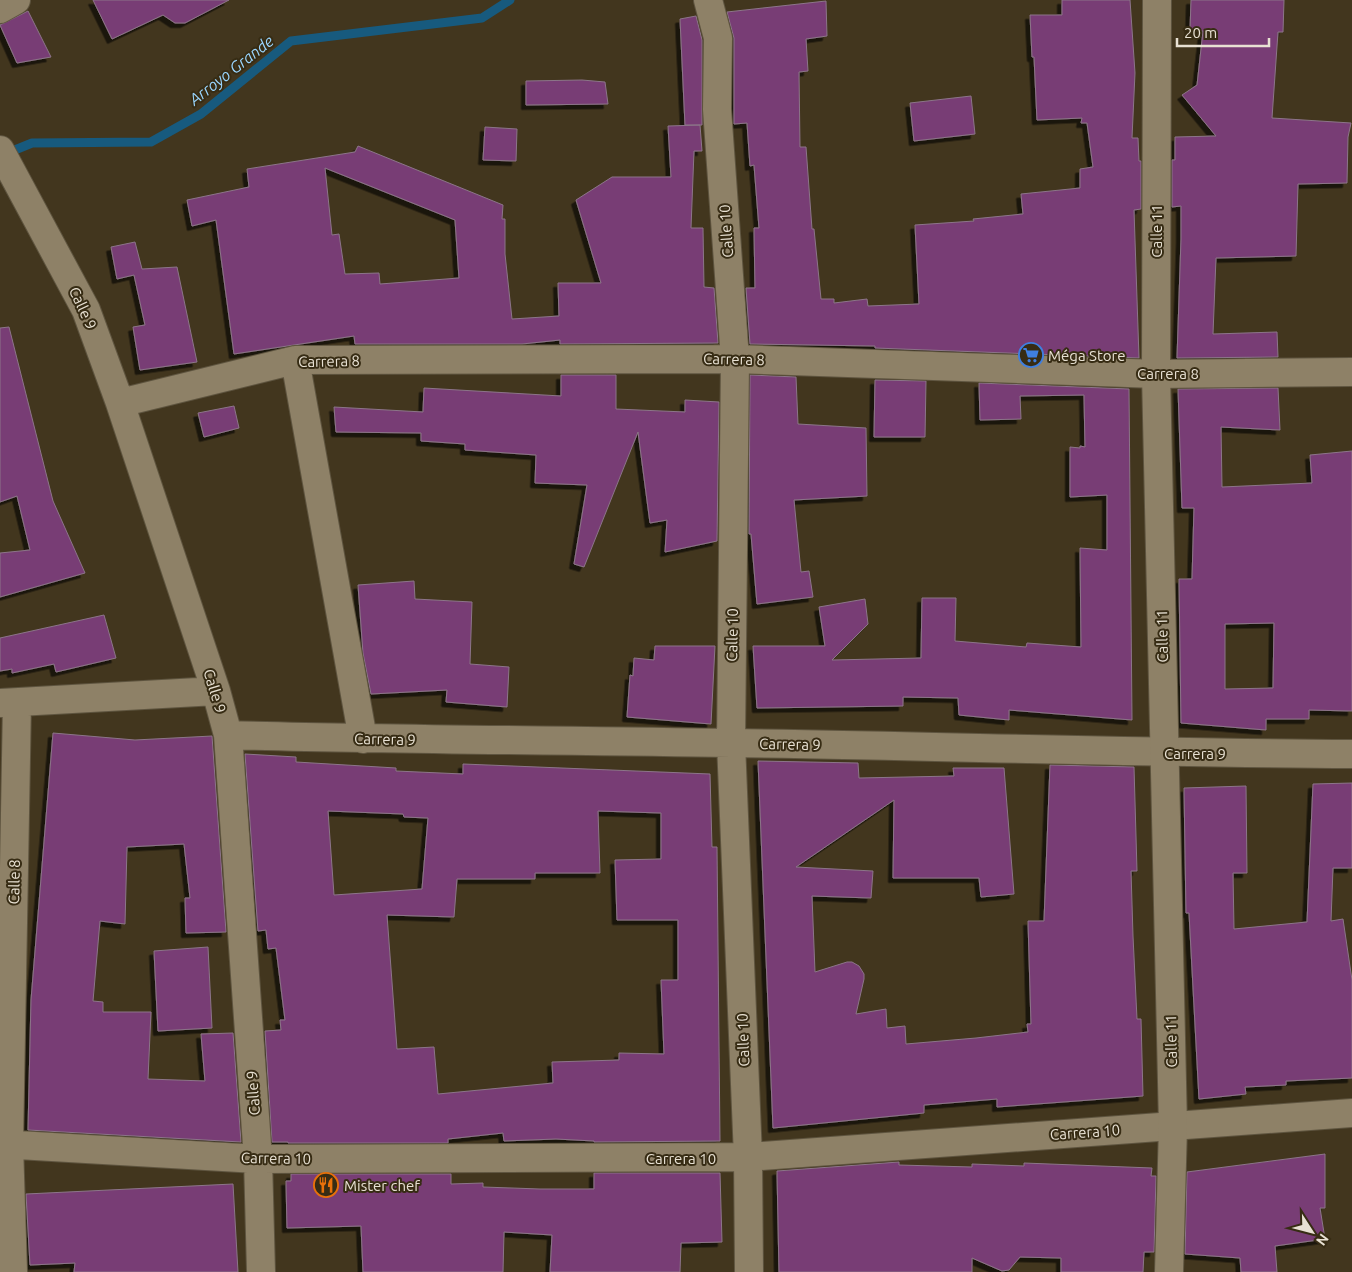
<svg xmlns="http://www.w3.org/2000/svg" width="1352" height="1272" viewBox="0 0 1352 1272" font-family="Ubuntu,sans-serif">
  <defs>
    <filter id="shadow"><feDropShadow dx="-4.5" dy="4.5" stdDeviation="0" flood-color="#0009"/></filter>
  </defs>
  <rect width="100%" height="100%" fill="#42361e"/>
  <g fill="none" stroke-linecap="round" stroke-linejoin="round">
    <path stroke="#175a7e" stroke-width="9" d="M5,154l27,-11 119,-1 50,-28 90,-73 191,-23 28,-18"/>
  </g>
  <path fill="#783e74" stroke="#8c7589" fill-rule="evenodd" filter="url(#shadow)" d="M93,0h136l-44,23h-10l-12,-8 -51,24z
    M1062,0h68l5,73 -3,65h6l1,23h2v48l-7,1 5,148 -264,-10v-2l-125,-2 -4,-56h9l-1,-60h5l-5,-63 -4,1 -3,-43 -13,1v-86l-7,-26 99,-11 1,35 -21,3 2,32 -9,1 1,75h6l6,82h2l7,70h13v4l33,-4 1,7 51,-2 -4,-79 59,-4 -1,-2 50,-5 -2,-20 59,-6v-19l13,-2 -6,-44h-6l1,-5 -45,2 -3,-63h-2l-2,-42h32z
    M1191,0h93l-1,32h-5l-6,86 79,5 -3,14 -1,46 -49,1 -2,72 -80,2 -3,76 64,-2 1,25 -101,1 4,-119v-33l-9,1v-47h3v-23l41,-1 -34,-41 15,-10 6,-54h-13z
    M28,11l23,46 -34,6 -17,-38z
    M696,16l6,24v85h-17l-5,-106z
    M582,80l23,2 3,22 -82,1v-24z
    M971,96l4,38 -61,7 -4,-38z
    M700,125l2,26h-8l-3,77h12l1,59 10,1 4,55 -158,1v-4l-38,4h-167l-1,-8 -120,18 -18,-134 -24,6 -5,-26 62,-13 -2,-18 108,-17 3,-6 145,59 -1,14h3v35l7,65 47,-3 -1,-33h43l-25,-83 36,-23h59l-3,-51zM325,168l130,52 4,58 -79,6 -1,-11 -34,1 -6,-40 -7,1z
    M485,127l32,2 -1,32 -33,-1z
    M135,242l7,27 35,-2 20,95 -57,8 -7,-43 12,-2 -11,-50 -17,4 -6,-32z
    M9,327l44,174 32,72 -85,24v-44l30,-3 -13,-54 -17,6v-174z
    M561,375h55v34l69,3v-12l34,2 -2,139 -52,11 2,-32 -17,3 -12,-91 -54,135 -10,-3 13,-79 -52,-2 1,-28 -71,-5v-6l-44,-3v-8l-85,-1 -2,-25 89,5 1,-24 137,8z
    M750,375l46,2 2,47 68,4 1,68 -73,4 7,72 8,-1 4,26 -56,7 -6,-70h-2z
    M875,380l51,1 -1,56h-51z
    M979,383l150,6 3,331 -123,-10v10l-50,-5 -1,-17 -55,-1v9l-146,2 -4,-62h72l-6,-39 46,-8 3,25 -36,36 89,-2 1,-60h34l-1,43 71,6 1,-4 54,4 -1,-99 27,2v-55l-37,2v-50l10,1v-2l5,1 -1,-52 -64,1 1,23 -41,1z
    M1278,388l2,42 -59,-3 1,60 90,-4 -2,-28 42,-4v260l-43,-1v9h-43v11l-85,-7 -2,-144h13l2,-71h-12l-4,-119zM1274,623l-1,65 -48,1v-65z
    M234,406l5,22 -35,9 -6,-24z
    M414,581l1,18 57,3 -2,62 39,3 -2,40 -61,-5 1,-12 -76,4 -8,-41 -5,-68z
    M104,615l12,43 -60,14 -2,-8 -42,9v-4l-12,2v-33z
    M655,646h60l-4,78 -84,-7 3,-42 3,1 1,-18 20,2z
    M53,733l82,7 77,-4 14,196 -40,1 -1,-35h5l-6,-54 -57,3 -2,77 -25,-3 -7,80 10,1v10h48l-3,67 57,2 -4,-47 32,-1 8,109 -213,-12 3,-130z
    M245,754l51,3v5l100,6v3l67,3v-10l247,10 2,73h5l3,294 -126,1v-1l-38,-2 -52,2 -1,-8 -55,6v4h-160v-1h-16l-7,-111 16,-1 -1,-10h5l-9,-72 -8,1 -2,-19 -8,1zM328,811l75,3 1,3 24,1 -6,71 -88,6zM598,811l63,2v46l-46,1 2,60h61v60h-17l3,74 -45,-1v7l-67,2 1,21 -115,11 -4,-47 -37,2 -10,-134 67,2 3,-38h78v-6h65z
    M758,761l100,2 1,15 95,-2 -1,-8h51l10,126 -33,3 -2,-19h-86l1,-78 -98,67 77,4 -2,27 -59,-2 3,76 32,-10h5l7,4 5,8v5l-8,35 30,-5 1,19 18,-2 1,18 70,-6 52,-6 -1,-8h4l-3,-103h16l6,-156 84,2 3,104h-6l2,65 4,83h4l2,77 -146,11v-8l-73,6v8l-151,15z
    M1352,783v85h-19l-2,53 12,-2 9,61v98l-66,3v4l-41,2 1,7 -47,5 -10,-186h-3l-2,-125 62,-2 1,87h-14l1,56 73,-7 6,-138z
    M208,947l4,81 -54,3 -4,-80z
    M1325,1154v54h-5l5,31 -50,7 2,26h-36l-1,-14 -55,-4 2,-82z
    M899,1162v3l73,2v-3l52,2v-3l128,5 -1,8h5l-2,76h-10l-1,20h-82v-14l-41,-1 -11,13 -7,1 -30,-13v14h-193l-2,-101z
    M594,1173h126l2,69 -41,1 -1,29h-130l2,-37 -48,-3 -1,40h-140l-2,-46 -74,2 -1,-47h5v-7h160v10l32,-1v4l57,2h54z
    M233,1184l5,88h-164l1,-9 -45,2 -4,-71z"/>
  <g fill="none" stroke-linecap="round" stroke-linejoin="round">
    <defs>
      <path id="street" d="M708,0l10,38 -1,71 18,250 -4,384 17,414 1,115
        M0,9l16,-9
        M0,150l86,160 34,93 96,288 12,44 30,424 3,113
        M295,360l68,379
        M120,403l175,-43 440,-1 421,15 196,-2
        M0,703l216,-12
        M228,735c168,5 335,5 503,8 207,3 414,10 621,11
        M0,1144l258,15 490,-2 604,-44
        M13,1272l-4,-128 8,-441"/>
      <path id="secondary" d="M1157,0l-1,374 17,752 -4,146"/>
    </defs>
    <use href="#street" stroke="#5e543f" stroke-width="30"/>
    <use href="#secondary" stroke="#5e543f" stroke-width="30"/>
    <use href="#street" stroke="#8e8167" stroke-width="28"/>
    <use href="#secondary" stroke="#8e8167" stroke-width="28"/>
  </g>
  <defs>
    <symbol id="supermarket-ring" viewBox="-11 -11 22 22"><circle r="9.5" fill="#372c14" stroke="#3f7fe0" stroke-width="1.5"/><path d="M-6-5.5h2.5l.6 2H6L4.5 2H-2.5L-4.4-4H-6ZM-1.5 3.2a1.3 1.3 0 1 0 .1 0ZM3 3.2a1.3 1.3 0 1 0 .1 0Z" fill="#3f7fe0"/></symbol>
    <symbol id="restaurant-ring" viewBox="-11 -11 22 22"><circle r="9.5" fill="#372c14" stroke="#e8710a" stroke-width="1.5"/><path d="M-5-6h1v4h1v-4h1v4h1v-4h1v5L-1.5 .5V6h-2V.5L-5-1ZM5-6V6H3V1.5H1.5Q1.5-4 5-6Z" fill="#e8710a"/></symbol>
  </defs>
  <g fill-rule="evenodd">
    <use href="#supermarket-ring" x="1017" y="341" width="28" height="28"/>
    <use href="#restaurant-ring" x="312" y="1171" width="28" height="28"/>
  </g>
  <g text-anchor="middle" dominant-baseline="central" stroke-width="4" stroke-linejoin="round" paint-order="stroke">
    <g font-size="15" fill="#e8e1d3" stroke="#372c14">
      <text transform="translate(726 231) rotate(-94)">Calle 10</text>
      <text transform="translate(1156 231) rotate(-90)">Calle 11</text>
      <text transform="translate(83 308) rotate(65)">Calle 9</text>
      <text transform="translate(734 359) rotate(1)">Carrera 8</text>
      <text transform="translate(329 361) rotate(-1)">Carrera 8</text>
      <text x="1168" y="373">Carrera 8</text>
      <text transform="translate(732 635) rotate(-89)">Calle 10</text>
      <text transform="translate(1162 636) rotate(-91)">Calle 11</text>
      <text transform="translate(215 691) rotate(73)">Calle 9</text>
      <text transform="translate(385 739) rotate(1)">Carrera 9</text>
      <text transform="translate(790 744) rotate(1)">Carrera 9</text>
      <text x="1195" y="753">Carrera 9</text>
      <text transform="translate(14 882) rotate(-89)">Calle 8</text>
      <text transform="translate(743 1040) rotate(-92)">Calle 10</text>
      <text transform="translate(1171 1041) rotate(-91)">Calle 11</text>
      <text transform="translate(253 1093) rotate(-94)">Calle 9</text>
      <text transform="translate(1085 1132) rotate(-4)">Carrera 10</text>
      <text transform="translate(276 1158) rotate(1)">Carrera 10</text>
      <text x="681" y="1158">Carrera 10</text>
    </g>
    <g font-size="15" fill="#e8e1d3" stroke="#372c14" text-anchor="start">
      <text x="1048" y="355">Méga Store</text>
      <text x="344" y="1185">Mister chef</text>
    </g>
    <g font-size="16" font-style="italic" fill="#9ad6ff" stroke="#372c14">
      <text transform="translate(231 70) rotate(-38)">Arroyo Grande</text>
    </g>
  </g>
  <g transform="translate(1312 1232) rotate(126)" stroke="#372c14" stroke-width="4" paint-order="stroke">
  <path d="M0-4L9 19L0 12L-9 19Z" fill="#e8e1d3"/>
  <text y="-8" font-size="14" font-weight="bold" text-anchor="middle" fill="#e8e1d3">N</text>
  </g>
  <path d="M1177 38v8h92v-8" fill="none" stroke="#e8e1d3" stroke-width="2.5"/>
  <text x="1184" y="38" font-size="15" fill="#e8e1d3" stroke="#372c14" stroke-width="4" paint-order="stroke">20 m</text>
</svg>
